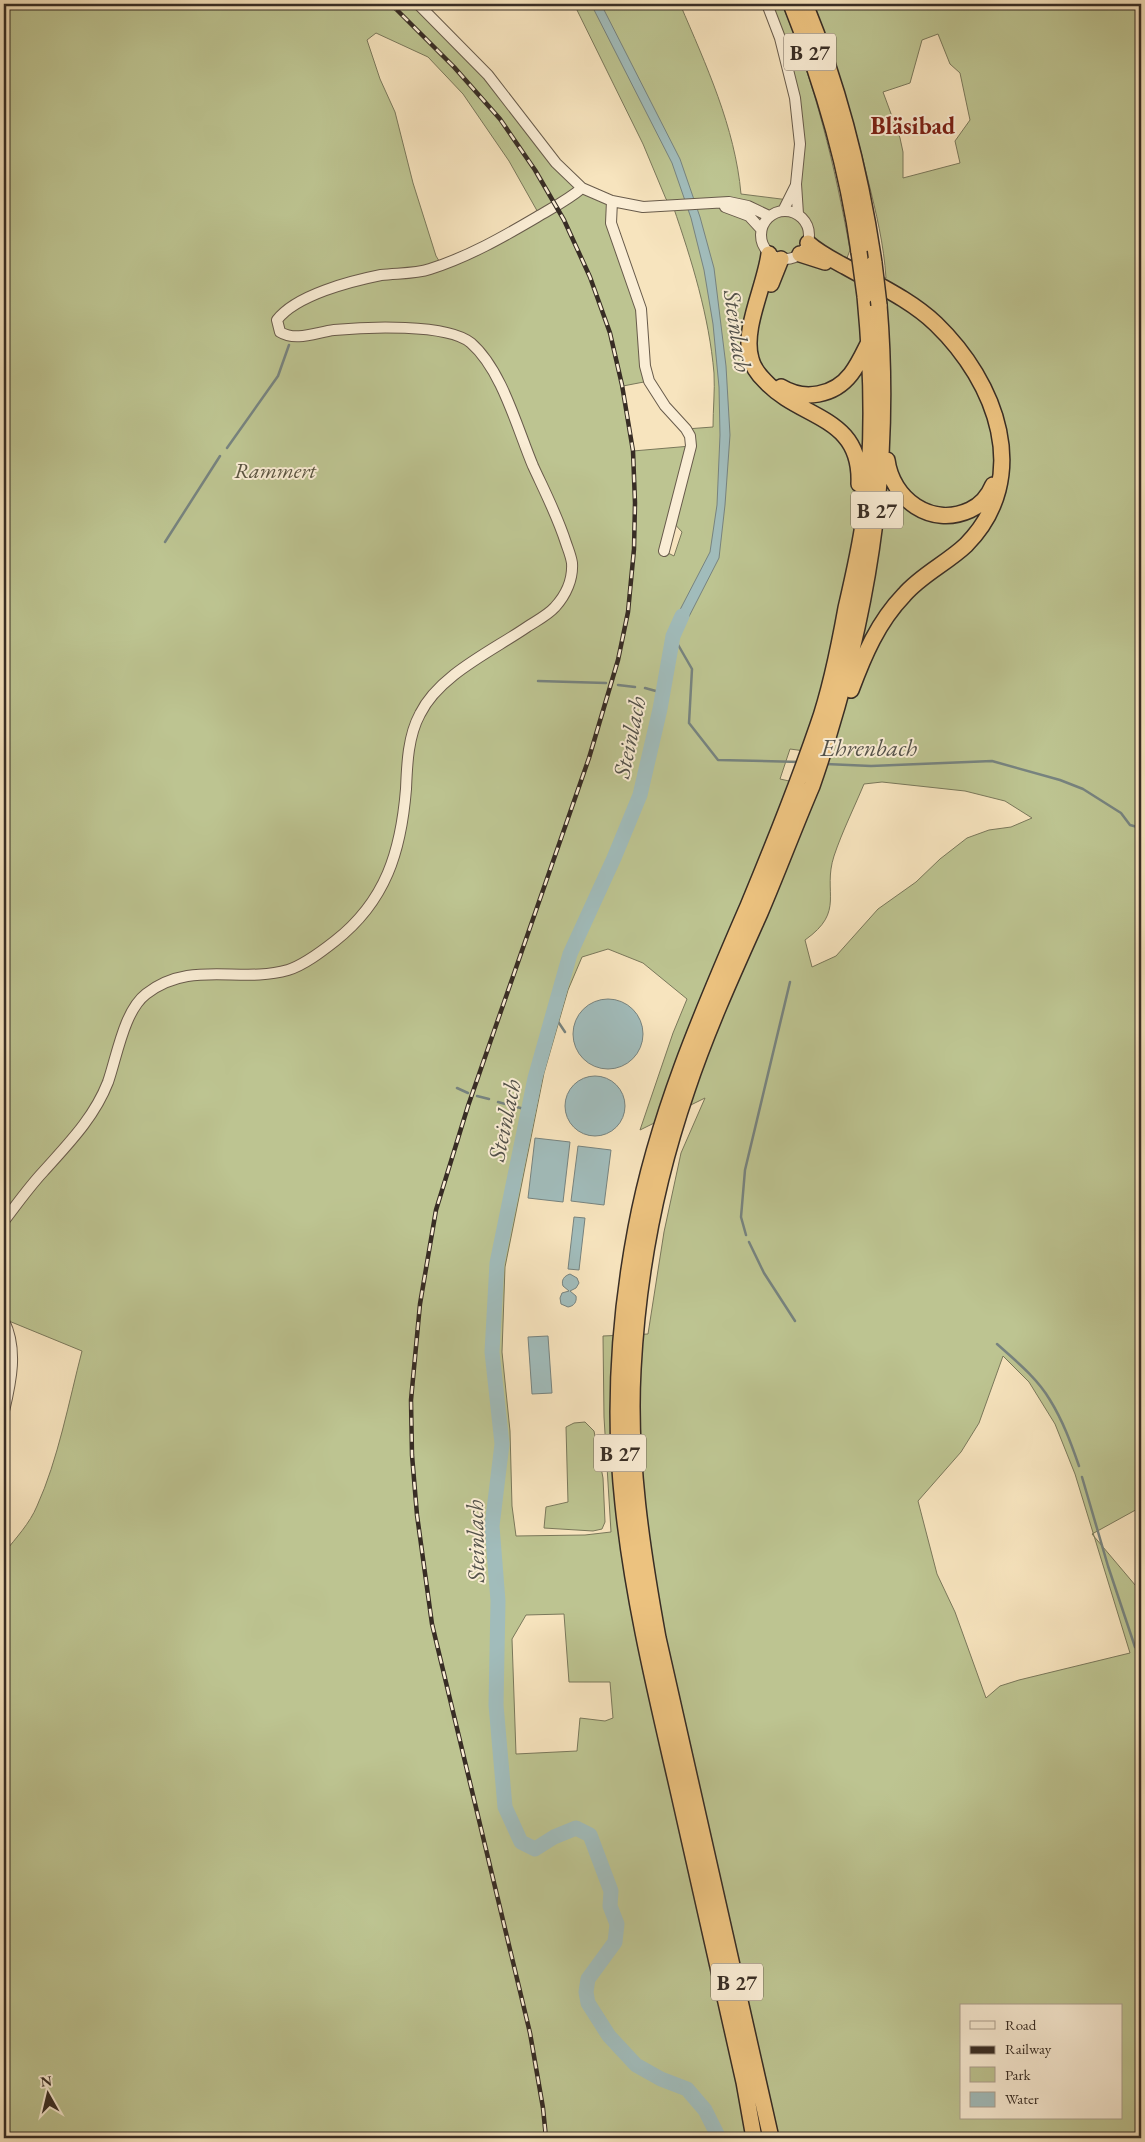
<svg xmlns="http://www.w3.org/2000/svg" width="1145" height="2142" viewBox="0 0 1145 2142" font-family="'EB Garamond',serif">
  <rect width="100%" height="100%" fill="#f7e4be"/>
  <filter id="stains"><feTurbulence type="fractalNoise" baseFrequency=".004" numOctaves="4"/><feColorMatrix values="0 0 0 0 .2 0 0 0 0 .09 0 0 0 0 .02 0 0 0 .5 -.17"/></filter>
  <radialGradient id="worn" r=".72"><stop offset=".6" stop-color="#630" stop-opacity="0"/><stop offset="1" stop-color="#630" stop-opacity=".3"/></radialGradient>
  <path fill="#bdc491" stroke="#7a785b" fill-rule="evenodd" d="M4,4h414l70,71 82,103 42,23 -2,8 31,100 8,72 -26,5 10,65 58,-5 -5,-17 27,-2c0,-18 2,-36 1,-54 -5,-57 -22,-112 -41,-167l-7,-7 -23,-55 -69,-140h106c26,61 55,123 61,190l48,6 7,-16 2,-67 -31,-113h15c33,79 53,162 68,246l-3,8 39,20c-2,-33 -10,-66 -18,-98 -14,-60 -33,-118 -54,-176h327v1503l-49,27 49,58v546h-1137v-585c12,-15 26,-30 33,-47 21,-46 32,-105 45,-155l-78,-32zM376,33l52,24 35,37 46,67 31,55 -99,48 -5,-8 -23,-73 -18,-71 -15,-33 -13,-39zM938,34l12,30 10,9 10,47 -15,21 5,22 -57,15v-26l-3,-14 -17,-46 27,-9 12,-43zM672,521l10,11 -8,24 -10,-5zM790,749l37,5 -15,32 -32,-7zM882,782l83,9 40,10 27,17 -21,9 -22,3 -22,8 -27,21 -24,23 -38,27 -42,47 -24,11 -7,-27c41,-29 17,-47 29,-84 8,-24 20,-48 30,-72zM608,949l35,14 44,36 -14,34 -33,97 65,-32 -24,55 -17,79 -16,102 -45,2 1,81 7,115 -26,3 -69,1 -4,-30 -2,-75 -8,-79 3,-85 39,-194 24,-83 14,-33zM1003,1356l26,26 26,42 20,50 55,179 -111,27 -19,6 -14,12 -31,-86 -18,-38 -19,-73 43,-49 18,-29zM564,1614l5,68h41l3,36 -8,3 -25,-3 -3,33 -61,3 -4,-115 14,-24zM961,2006h160v112h-160z
    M585,1422l9,9 9,47 2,44 -3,7 -9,2 -49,-3 2,-21 22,-5 -2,-75 8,-4z"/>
  <path fill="#a1bcbb" stroke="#77837f" d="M591,4h10l79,155 20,58 14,51 12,98 4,69 -5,70 -6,53 -41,80 -9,-7 41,-79 7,-47 3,-70 -1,-48 -6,-63 -9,-54 -13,-52 -19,-55z
    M573 1034a35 35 0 1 1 70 0a35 35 0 1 1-70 0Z
    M565 1106a30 30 0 1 1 60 0a30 30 0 1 1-60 0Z
    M535,1138l35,4 -7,60 -35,-4z
    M578,1146l33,4 -7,55 -33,-4z
    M574,1217l11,1 -6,52 -11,-1z
    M570,1274l7,4 2,5 -3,5 -6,3 6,5c1,6 -2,10 -8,11l-7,-3 -1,-6 2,-5 7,-2 -6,-5c-2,-6 1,-10 7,-12z
    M548,1336l4,57 -20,1 -4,-57z"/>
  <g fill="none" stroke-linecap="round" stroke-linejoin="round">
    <path stroke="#77837f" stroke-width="2.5" d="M227,448l51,-72 11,-31
      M165,542l55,-86
      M673,636l19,33 -3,54 29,37 82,2
      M538,681l68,2
      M618,685l17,2
      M645,688l18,5
      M826,764l45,2 121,-5 68,19 23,9 38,24 9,12 11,3
      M553,1014l12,18
      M457,1088l11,5
      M477,1096l12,3
      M498,1102l30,8
      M746,1235l-5,-18 4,-47 45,-188
      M749,1242l15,31 31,48
      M997,1344c19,17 40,34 53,56 13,21 21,43 29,66
      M1082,1477l26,89 27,81"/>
    <path stroke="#a1bcbb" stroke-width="15" d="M682,616l-9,20 -13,73 -20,86 -26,63 -44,96 -35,124 -38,185 -5,89 10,92 -10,82 6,75 -2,104 9,102 16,35 14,7 19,-12 22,-9 14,7 21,56 -1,15 7,18 -2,18 -27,37 -2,13 2,11 21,33 27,29 25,14 26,10 18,21 14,28"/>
    <defs>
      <path id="minor" d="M418,4l70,71 68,88 26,25 30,13 31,6 86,-5 19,4 21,10
        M767,4l13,34 15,60 5,46 -4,40 2,30
        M612,201l-1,22 30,86 4,57 4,15 16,25 21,23 4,7 1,10 -27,105
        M725,207l24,9 12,13
        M761 235a24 24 0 1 1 48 0a24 24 0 1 1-48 0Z
        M783,211l13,-26
        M4,1221c13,-17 25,-34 39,-49 25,-28 51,-54 65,-90 9,-26 16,-71 38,-88 44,-35 94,-10 142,-24 16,-5 33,-18 47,-29 51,-40 66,-90 71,-152 1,-25 2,-53 14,-75 19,-39 72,-63 107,-87 9,-6 21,-12 28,-20 11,-12 18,-28 17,-44 -1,-7 -4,-14 -6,-20 -9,-28 -21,-51 -33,-77 -16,-38 -31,-96 -62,-123 -24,-20 -106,-16 -137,-13 -17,2 -38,12 -54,2l-3,-12c19,-25 74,-39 104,-45 16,-2 34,-1 49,-6 38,-12 73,-32 107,-52 15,-9 31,-17 45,-29
        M4,1321c14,28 7,61 0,90"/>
      <path id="highway" d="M791,4c32,80 56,162 68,248
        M805,4c34,83 56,170 69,259
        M808,243c11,10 25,17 38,24 30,17 65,33 90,57 60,58 97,153 30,221 -19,18 -45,30 -62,50 -26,27 -40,60 -53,95
        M769,254c-4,32 -27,75 -18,105 2,9 8,16 14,22 36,39 97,34 94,103
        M800,254l25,8
        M771,284l10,-25
        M781,387c23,14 53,9 70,-13 7,-9 12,-20 17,-30
        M887,460c5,39 44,68 83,50 11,-5 18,-13 23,-25
        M754,2138l-10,-56c-21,-96 -43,-192 -65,-288 -22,-96 -46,-193 -56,-290 -10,-92 -4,-186 13,-276 21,-113 67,-218 112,-322 25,-60 49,-120 70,-181 13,-37 21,-78 28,-117 7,-30 14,-60 18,-90 11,-73 8,-149 1,-222
        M771,2138l-113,-500c-16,-88 -30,-179 -25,-269 5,-94 23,-189 54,-279 20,-60 47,-119 73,-177 18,-42 34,-85 52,-127 55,-159 81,-313 67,-481"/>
    </defs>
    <use href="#minor" stroke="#685b4b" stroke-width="12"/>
    <use href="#highway" stroke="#382d25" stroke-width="18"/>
    <use href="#minor" stroke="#faedd5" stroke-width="10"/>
    <use href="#highway" stroke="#ecc27f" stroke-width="15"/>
    <defs>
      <path id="rail" d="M391,4l63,63 46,52 35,51 29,50 26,57 20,56 12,52 11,66 2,52 -1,46 -6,63 -10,48 -29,98 -121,348 -32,104 -16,94 -9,96 1,55 5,60 15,109 98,409 13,75 3,30"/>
    </defs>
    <use href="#rail" stroke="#382d25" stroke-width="4.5"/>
    <use href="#rail" stroke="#faedd5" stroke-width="2.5" stroke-dasharray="8" stroke-linecap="butt"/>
    <defs>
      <path id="highway-bridge" d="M859,252l6,44
        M874,263l5,42"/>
    </defs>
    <use href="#highway-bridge" stroke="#382d25" stroke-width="18" stroke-linecap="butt"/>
    <use href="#highway-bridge" stroke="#ecc27f" stroke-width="15"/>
  </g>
  <g text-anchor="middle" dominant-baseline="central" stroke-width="4" stroke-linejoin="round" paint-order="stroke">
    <g fill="#faedd5" stroke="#72675a" stroke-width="1">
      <rect x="784" y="33.5" width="52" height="37" rx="4"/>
      <rect x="851" y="491.5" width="52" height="37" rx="4"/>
      <rect x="594" y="1434.5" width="52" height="37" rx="4"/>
      <rect x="711" y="1963.5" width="52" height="37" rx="4"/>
    </g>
    <g font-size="21" font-weight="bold" fill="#382d25">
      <text x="810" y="52">B 27</text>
      <text x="877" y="510">B 27</text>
      <text x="620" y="1453">B 27</text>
      <text x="737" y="1982">B 27</text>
    </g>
    <g font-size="22" font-style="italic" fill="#595340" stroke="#faedd5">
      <text x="275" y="470">Rammert</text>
    </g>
    <g font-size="24" font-weight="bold" fill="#7a1f14" stroke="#faedd5">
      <text x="913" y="125">Bläsibad</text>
    </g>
    <g font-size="24" font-style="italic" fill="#52514a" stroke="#faedd5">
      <text transform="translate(738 331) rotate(82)">Steinlach</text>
      <text transform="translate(629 737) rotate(-78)">Steinlach</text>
      <text x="869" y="747">Ehrenbach</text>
      <text transform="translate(504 1120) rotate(-78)">Steinlach</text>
      <text transform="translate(475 1541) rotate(-91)">Steinlach</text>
    </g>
  </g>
  <rect width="1145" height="2142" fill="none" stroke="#f7e4be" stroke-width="20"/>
  <rect x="5" y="5" width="1135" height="2132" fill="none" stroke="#382d25" stroke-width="2.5"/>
  <rect x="10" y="10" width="1125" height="2122" fill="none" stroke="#382d25"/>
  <rect x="960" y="2004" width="162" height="115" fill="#faedd5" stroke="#aca08f"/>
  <rect x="970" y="2021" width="25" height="8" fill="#faedd5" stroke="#aca08f"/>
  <text x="1005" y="2030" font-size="15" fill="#382d25">Road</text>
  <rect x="970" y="2046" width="25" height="8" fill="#382d25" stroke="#aca08f"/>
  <text x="1005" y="2054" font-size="15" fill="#382d25">Railway</text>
  <rect x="970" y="2067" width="25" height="15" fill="#bdc491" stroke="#aca08f"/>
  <text x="1005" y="2080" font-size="15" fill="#382d25">Park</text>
  <rect x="970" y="2092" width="25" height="15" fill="#a1bcbb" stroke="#aca08f"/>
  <text x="1005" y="2104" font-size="15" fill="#382d25">Water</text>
  <g transform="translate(48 2094) rotate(352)" stroke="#faedd5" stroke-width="4" paint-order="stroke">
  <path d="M0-4L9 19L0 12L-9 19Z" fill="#382d25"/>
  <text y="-8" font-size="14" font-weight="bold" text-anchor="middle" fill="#382d25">N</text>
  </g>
  <rect width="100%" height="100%" filter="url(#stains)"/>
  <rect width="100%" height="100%" fill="url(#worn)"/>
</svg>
